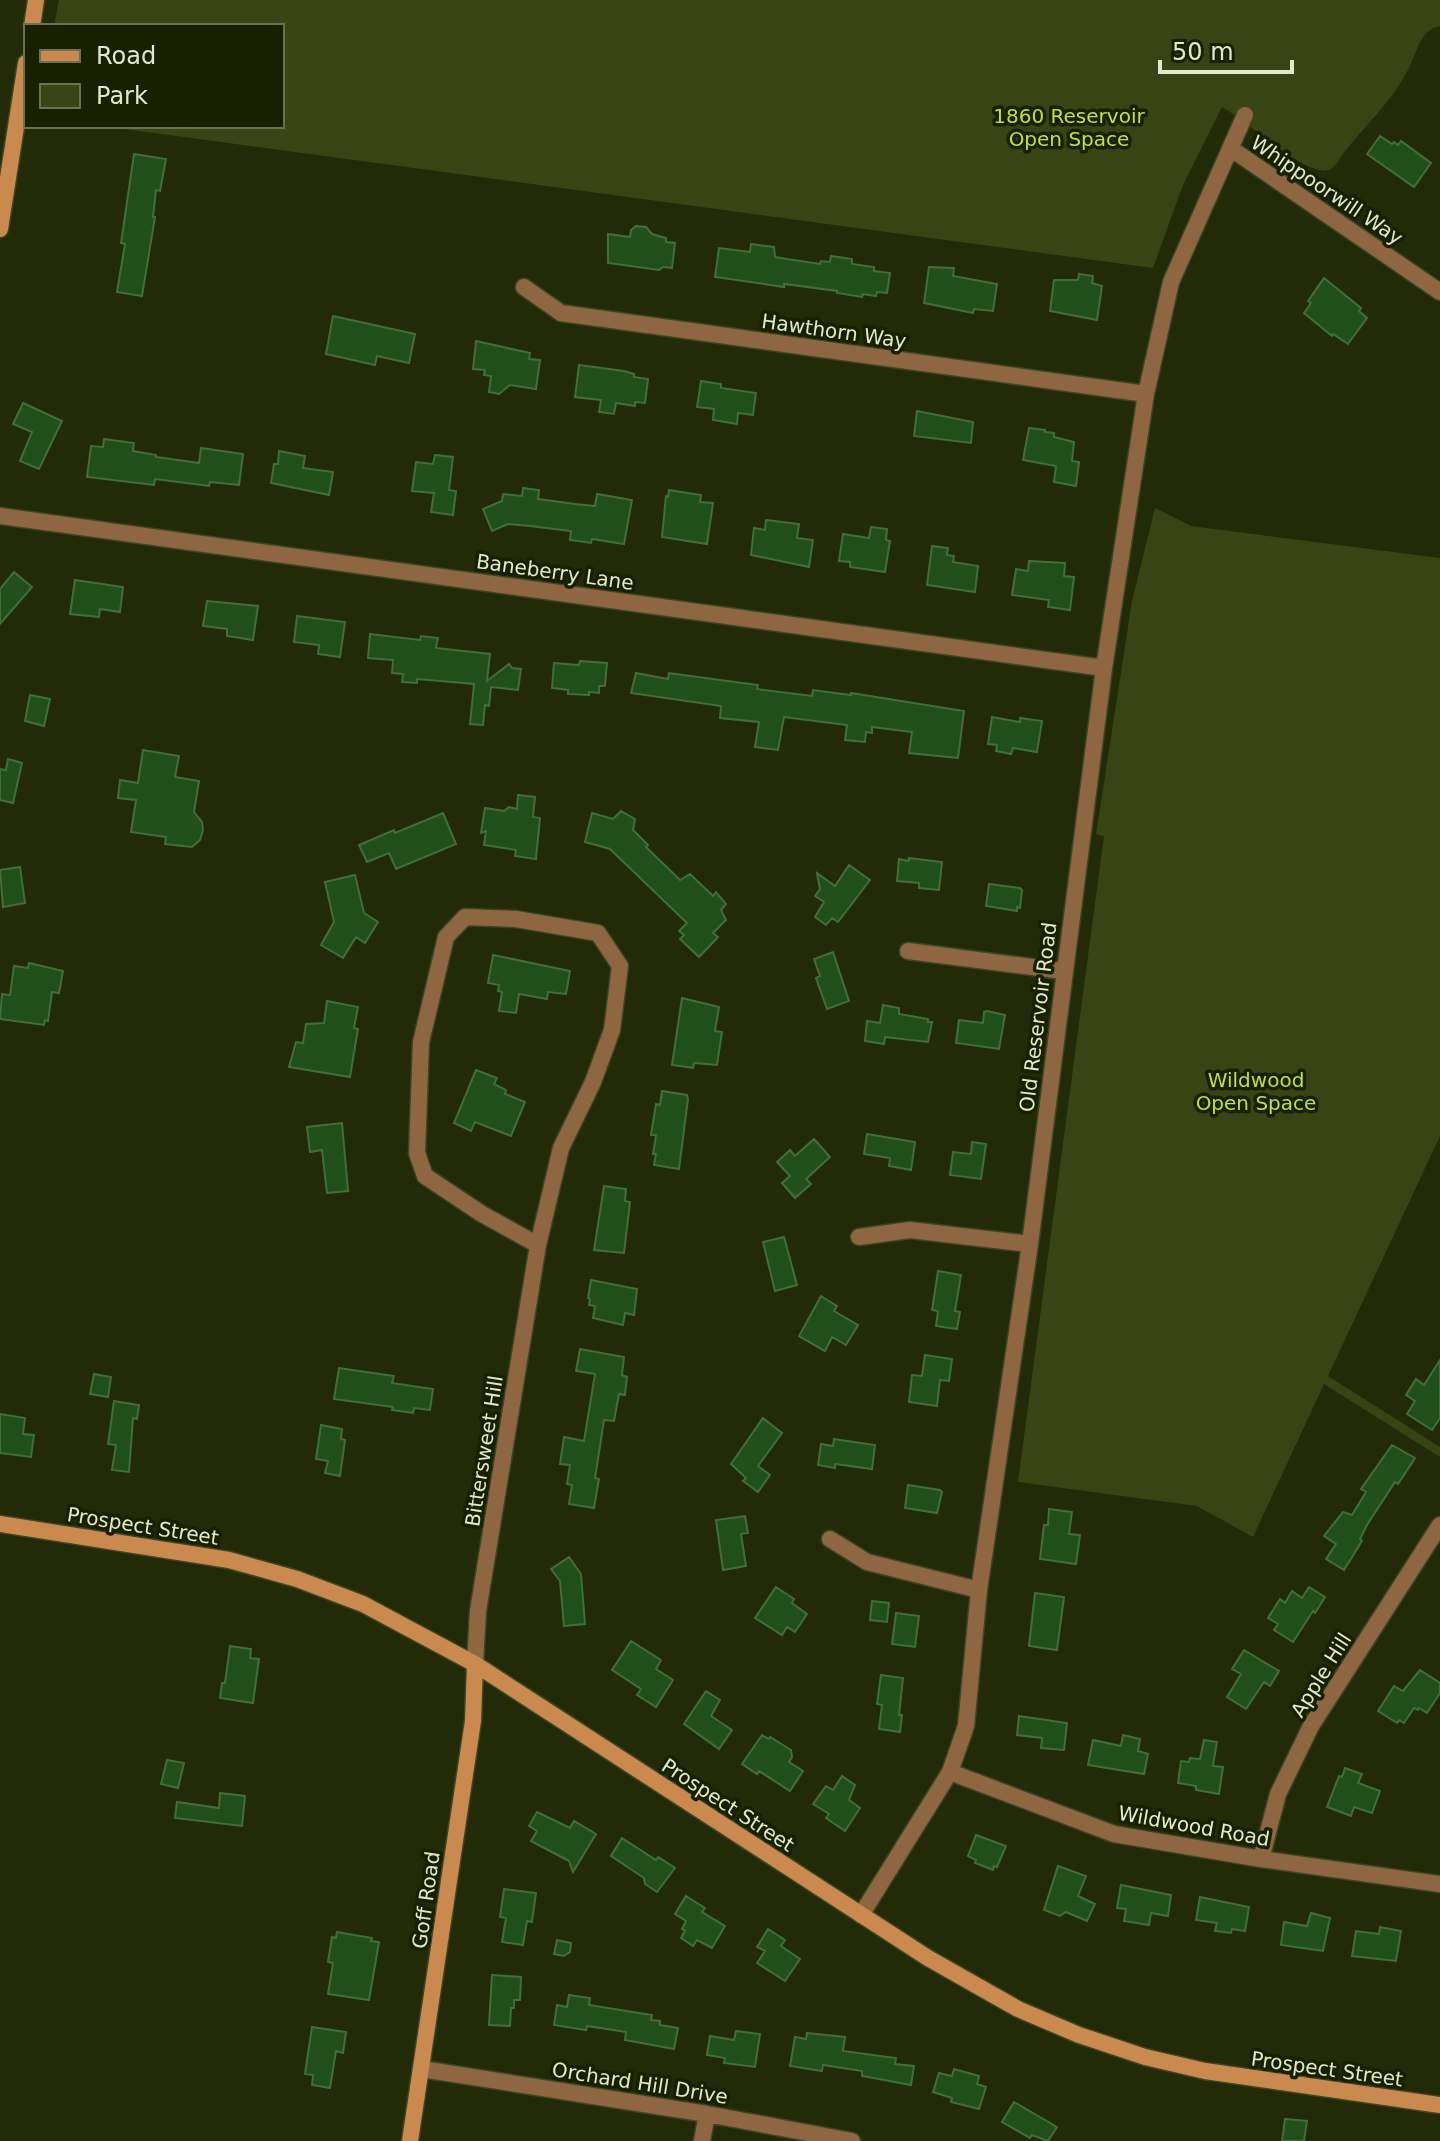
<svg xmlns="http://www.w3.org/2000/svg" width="1440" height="2141" viewBox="0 0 1440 2141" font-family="'DejaVu Sans',sans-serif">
  <rect width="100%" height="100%" fill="#222a07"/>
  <path fill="#394414" d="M59,0h1381v26c-20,3 -23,27 -31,42 -19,36 -39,52 -63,82 -8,9 -11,24 -27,20 -30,-7 -69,-47 -97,-63l-39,78 -30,83 -1051,-142h180v-100h-228z
    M1155,508l36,18 249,32v578l-112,240 112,71v10l-116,-73 -71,153 -56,-31 -179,-24 86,-646 -8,-2 36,-233z"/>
  <path fill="#214f1a" stroke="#426e3b" stroke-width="2" d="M1380,136l12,8 2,-2 4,3 3,-4 30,22 -17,24 -47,-33z
    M134,154l32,5 -6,32 -4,-1 -3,27h2l-13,79 -25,-4 8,-48 -4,-1z
    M636,226l10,1 6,7 14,4v4l9,1 -3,25 -9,-1 -4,3 -51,-7v-29l22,3 1,-7z
    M751,244l23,3 1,10 12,2 33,5 1,-3 9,1 1,-6 21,3v5l22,3v4l16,2 -3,20 -10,-1 -1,4 -13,-2 -1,3 -25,-4v-2l-53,-7v3l-69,-10 4,-29 31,4z
    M929,267l25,1 -1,8 44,8 -4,27 -19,-2 -1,4 -49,-10z
    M1079,274l14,2 -1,7 10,3 -5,34 -47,-9 4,-31h24z
    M1324,278l37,30 -2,3 8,7 -19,26 -15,-10 -1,2 -28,-23 7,-10 -3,-2z
    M333,316l82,18 -6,29 -32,-7 -2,9 -49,-11z
    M476,341l54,12 -1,6 11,1 -4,29 -26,-4 -11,9 -10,-2 2,-16 -7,-1 1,-5 -12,-1z
    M579,365l45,6 10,3v3l14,2 -3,24 -10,-1v4l-19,-3 -2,11 -15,-2 2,-12 -26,-3z
    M701,381l20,3v4l35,5 -3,22 -15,-2 -1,11 -24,-4 1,-11 -17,-2z
    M23,403l39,18 -23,48 -19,-8 12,-29 -19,-8z
    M917,411l56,11 -2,21 -57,-7z
    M1029,428l16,2v2l9,1v4l20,5 -2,19 7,1 -3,24 -22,-4 2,-16 -33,-6z
    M104,439l30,4 -1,8 23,4v2l43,6 2,-15 42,6 -4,31 -29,-3 -1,4 -54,-7 -1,6 -67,-8 4,-31 12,1z
    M279,451l26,5 -2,12 30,4 -4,23 -58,-12 3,-19h4z
    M435,455l18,2 -4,33 7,1 -3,24 -22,-3 3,-19 -22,-2 4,-29 17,2z
    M523,488l16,2 -1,9 37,5 20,2 2,-12 35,6 -8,44 -32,-5 -1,4 -21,-3 1,-9 -41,-5 -22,-2 -16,7 -9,-22 19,-8 1,-7 19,2z
    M669,490l32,5 -1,7 13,1 -6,41 -45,-7 4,-41 2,1z
    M766,520l33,4 -2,14 16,2 -4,27 -58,-12 3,-27 11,2z
    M871,527l16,2 -1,11 4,1 -5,31 -35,-5v-5l-11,-1 4,-27 26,4z
    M932,546l16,2 -1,7 7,1 -1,6 25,4 -3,26 -48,-7z
    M1029,561l36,2 -1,13 10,1 -4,33 -22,-3 1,-7 -37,-5 4,-26 12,2z
    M14,572l18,15 -32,37v-35z
    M75,580l48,7 -3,25 -20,-3 -1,8 -29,-3z
    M207,601l51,5 -5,34 -26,-4v-7l-24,-3z
    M297,616l48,6 -5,35 -22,-3 1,-9 -25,-3z
    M370,634l50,6 1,-4 17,2 -2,10 54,6 -3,27 22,-17 3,4 9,1 -3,21 -27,-3 -2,19 -4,-1 -2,20 -13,-1 4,-40 -57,-5v4l-15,-1 1,-8 -11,-1 1,-13 -25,-2z
    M580,661l27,2 -2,23h-6v7l-10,-1v3l-21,-1v-4l-16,-2 2,-25 25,2z
    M636,673l32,6 1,-6 89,12 -1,4 55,7 1,-6 38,5v-2l113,18 -6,47 -49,-5 3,-21 -40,-5v6l-6,-1 -1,10 -20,-2 2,-15 -63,-8 -6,33 -23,-3 4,-25 -39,-4 1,-12 -90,-13z
    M30,695l20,4 -6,27 -19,-5z
    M992,717l28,5v-4l22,3 -5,31 -24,-4 -2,6 -15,-3 1,-6 -9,-1z
    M143,750l36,6 -4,21 24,4 -5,31 8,10 1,8 -3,10 -8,7 -27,-3 1,-7 -35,-5 5,-32 -18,-2 2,-18 18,3z
    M8,759l14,4 -9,40 -13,-3v-31l6,1z
    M518,795l17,2 -2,20 7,1 -4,41 -21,-3 1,-6 -32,-5 2,-14 -5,2 4,-25 19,3 5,-4 8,2z
    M621,811l14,8 -2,11 15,15 -2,2 34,33 10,-6 23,22 3,-4 10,12 -5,6 5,10 -13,13 5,4 -19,20 -19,-18 4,-4 -5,-4 8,-8 -77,-74 -25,-7 7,-29 21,6z
    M443,813l13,31 -60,25 -7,-16 -22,9 -8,-17 35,-15 1,3z
    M909,858l33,4 -3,28 -20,-2v-5l-22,-2 2,-22 10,2z
    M849,865l21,15 -32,42 -6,-4 -6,7 -11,-8 9,-15 -9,-6 5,-7 -3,-16 18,13z
    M20,867l5,36 -22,4 -3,-37z
    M355,875l9,38 14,9 -13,21 -9,-6 -13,21 -22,-13 13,-23 -9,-40z
    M989,884l31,4 2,2 -2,18 -3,-1v4l-31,-5z
    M833,952l16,49 -22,8 -11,-31 4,-2 -6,-17z
    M493,955l77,16 -4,23 -18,-2 -1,7 -28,-5 -3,19 -17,-2 3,-19 -4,-1 1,-6 -11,-2z
    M29,963l34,8 -4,22 -7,-1 -4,29 -3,-1 -1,5 -44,-6 2,-25 8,1 4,-29 14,2z
    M682,998l37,9 -4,24 7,1 -5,33 -23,-2 -1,5 -21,-3z
    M327,1001l31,6 -4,21 4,1 -8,48 -61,-10 7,-25 7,1 3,-19 18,-1z
    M883,1005l16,3v6l29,5v3h4l-4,20 -43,-5 -1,7 -19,-3 2,-20 13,2z
    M987,1011l18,4 -6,34 -43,-6 3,-23 24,3 1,-11z
    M476,1070l21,8 -3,6 12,6 -1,4 20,8 -14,34 -36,-14 -4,9 -17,-8z
    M662,1091l25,4 1,4 -9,70 -25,-4 2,-11h-3l3,-19h-5l5,-31 4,1z
    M342,1123l6,68 -21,2 -5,-43 -12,2 -3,-25z
    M867,1134l48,8 -4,28 -22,-4 1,-8 -26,-4z
    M814,1139l16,18 -24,22 5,5 -16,14 -13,-15 8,-7 -13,-14 13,-12 5,6z
    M972,1142l14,2 -5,35 -31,-4 3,-23 18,2z
    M604,1186l22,3 -1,12 5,1 -6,51 -30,-3z
    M784,1237l13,48 -22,6 -12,-49z
    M938,1271l23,4 -6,36 5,1 -3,17 -21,-3 2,-15 -6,-1z
    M591,1280l46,9 -3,26 -9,-2 -2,12 -30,-7 2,-12 -6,-1 1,-6 -2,-1z
    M821,1296l16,10 -3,5 24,14 -12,20 -14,-8 -7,14 -26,-15z
    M580,1349l44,8 -2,18 5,2 -2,18 -6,-1 -5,27 -10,-1 -9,58 4,1 -5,29 -25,-4 3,-19 -5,-1 3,-19 -10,-1 4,-27 20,4 11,-67 -19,-3z
    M925,1355l27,4 -3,22 -9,-1 -3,26 -28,-4 3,-27 10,1z
    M1440,1360v58l-8,12 -25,-16 8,-13 -9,-6 10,-16 8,6z
    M339,1368l55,8 -2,7 41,6 -3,21 -16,-2 -1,5 -21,-3 1,-3 -59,-8z
    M94,1374l17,3 -3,20 -18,-3z
    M114,1401l25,4 -2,14 -4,-1 -4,54 -17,-2 4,-25 -8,-1z
    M0,1414l25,4 -2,16 11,1 -3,22 -31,-4z
    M763,1418l19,15 -24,33 12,9 -12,17 -15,-11 3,-3 -15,-14z
    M321,1425l21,4 -1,10 4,1 -5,36 -15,-3 3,-12 -12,-2z
    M834,1439l41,6 -3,24 -37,-5v4l-17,-3 3,-21 12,2z
    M1392,1445l23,13 -17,26 -3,-2 -28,43 -7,14 2,2 -18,29 -18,-11 10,-15 -12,-8 19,-24 9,3 14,-23 -5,-3z
    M908,1485l32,5 2,2 -5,21 -32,-5z
    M1049,1509l23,3 -3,22 11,1 -4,29 -36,-5 4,-34h4z
    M745,1516l3,17 -7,1 5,32 -23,4 -7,-50z
    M569,1557l12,17 4,50 -21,2 -4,-45 -9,-12z
    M776,1587l18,12 -2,4 15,11 -12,18 -8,-5 -5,8 -27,-17z
    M1309,1587l16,10 -10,16 -2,-2 -20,31 -19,-12 4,-6 -10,-6 12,-19 5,4 7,-12 10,7z
    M1035,1593l29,4 -7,53 -28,-4z
    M872,1601l17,2 -2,19 -17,-2z
    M896,1613l23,3 -4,31 -23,-3z
    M631,1641l30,19 -5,9 17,11 -17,27 -19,-12 4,-6 -29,-19z
    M230,1646l21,3 -1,9 9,1 -6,44 -33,-5 2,-15h3z
    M1244,1650l35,21 -9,15 -6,-4 -18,27 -19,-12 14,-23 -9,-5z
    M1420,1670l20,13v10l-13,20 -8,-5 -1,2 -4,-2 -10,15 -5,-3 -2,3 -19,-12 16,-25 9,5z
    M881,1675l22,3 -4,37h3l-2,17 -21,-3 3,-24 -5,-1z
    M706,1691l14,9 -9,16 21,14 -13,19 -35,-25z
    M1019,1716l48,7 -3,27 -23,-2 1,-10 -25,-3z
    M762,1735l7,4 1,-2 21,13 1,7 -3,5 14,9 -13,20 -31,-20 -2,3 -15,-10z
    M1123,1735l17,4 -2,12 10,3 -4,20 -56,-9 5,-25 28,6z
    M1204,1740l13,2 -4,24 10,1 -4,27 -23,-4v-4l-18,-3 3,-22 8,1 1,-4 10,1z
    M167,1760l17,3 -6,25 -17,-4z
    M1345,1768l17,6 -4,9 22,8 -8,22 -18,-6 -3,9 -24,-9 12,-31 3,1z
    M842,1776l13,9 -6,15 11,8 -15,23 -19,-13 3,-4 -16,-10 13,-18 7,4z
    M220,1793l25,3 -3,30 -67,-8 2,-16 42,6z
    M537,1812l33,16 4,-7 22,13 -23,38 -4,-11 -38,-20 6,-10 -8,-5z
    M976,1835l30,11 -9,21 -3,-1 -1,4 -18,-7 1,-3 -8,-4z
    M622,1838l34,22 2,-3 17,11 -18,24 -12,-8 -1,-6 -33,-22z
    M1058,1866l28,10 -8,20 17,8 -8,17 -21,-9 -6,4 -16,-6z
    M1121,1885l50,10 -3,21 -17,-3 -2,12 -25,-4 2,-12 -9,-1z
    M504,1889l32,4 -4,29 -5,-1 -4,24 -21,-3 4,-24 -6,-1z
    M686,1896l19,12 -3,4 23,14 -13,22 -15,-8 -4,6 -12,-8 4,-7 -3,-2 4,-8 -11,-7z
    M1200,1897l49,10 -4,24 -13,-2 -1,4 -16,-2 2,-8 -21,-3z
    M1311,1913l19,5 -7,33 -42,-6 3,-23 23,4z
    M1380,1927l21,4 -5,30 -44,-5 4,-25 23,3z
    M768,1929l17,11 -4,6 19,13 -15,22 -28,-18 8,-12 -8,-4z
    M337,1932l35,6 -1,3 8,1 -10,58 -41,-6 5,-31 -5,-1 4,-25 4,1z
    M557,1940l14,3 -1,9 -6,4 -10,-2z
    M492,1975l29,2 -1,23h-6v8h-3l-1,18 -21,-1z
    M569,1995l21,3 -1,7 63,10 -1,5 9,1v4l18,3 -4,21 -49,-9 1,-8 -39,-6 -1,4 -32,-5 3,-20 10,2z
    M312,2027l34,5 -3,21 -7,-2 -6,37 -18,-3 1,-10 -8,-1z
    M736,2031l24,3 -5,33 -31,-4 1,-5 -18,-3 3,-19 24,4z
    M807,2033l38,4 -2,14 53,7 -1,6 19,2 -3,19 -49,-9v-5l-39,-6 -1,6 -32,-5 5,-29 11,2z
    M954,2069l25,7 -2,8 9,3 -7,22 -28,-7 1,-4 -19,-6 6,-19 13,3z
    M1014,2102l43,25 -9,14 -16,-6 -2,3 -28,-16z
    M1285,2119l22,2 -3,20h-22z"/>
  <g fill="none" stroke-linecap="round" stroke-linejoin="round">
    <defs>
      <path id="street" d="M1230,148l210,144
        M524,287l37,26 585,81
        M0,516l1104,152
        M465,917l51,2 82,14 22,33 -8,64 -19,52 -32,66 -23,97 -56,-31 -57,-38 -8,-23 4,-111 25,-105z
        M908,951l155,20
        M859,1237l51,-7 120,14
        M830,1539l37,23 112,28
        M475,1664l3,-53 60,-366
        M950,1772l164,62 147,25 179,25
        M1261,1859l17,-65 33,-68 129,-201
        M861,1915l89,-143 16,-46 13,-136 51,-346 74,-576 42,-274 25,-112 74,-167
        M422,2069l285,45 145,27
        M702,2141l5,-27"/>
      <path id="secondary" d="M32,26l4,-26
        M0,229l26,-166
        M0,1524l229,36 68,19 66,25 112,60 453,294 90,51 61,26 66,22 60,14 235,34
        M410,2141l63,-420 2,-57"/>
    </defs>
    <use href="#street" stroke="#3d4522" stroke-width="19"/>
    <use href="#secondary" stroke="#3d4522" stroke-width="19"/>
    <use href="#street" stroke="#8e6642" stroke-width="16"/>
    <use href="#secondary" stroke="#ca894e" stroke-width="16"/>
  </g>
  <g text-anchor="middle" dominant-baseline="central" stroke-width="7" stroke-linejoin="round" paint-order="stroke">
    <g font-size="20" fill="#bfe335" stroke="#192000">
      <text x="1069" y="116">1860 Reservoir<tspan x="1069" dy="23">Open Space</tspan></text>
      <text x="1256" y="1080">Wildwood<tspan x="1256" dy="23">Open Space</tspan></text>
    </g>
    <g font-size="20" fill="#e0eac9" stroke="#192000">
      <text transform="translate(1327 190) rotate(34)">Whippoorwill Way</text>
      <text transform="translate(834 331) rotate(8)">Hawthorn Way</text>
      <text transform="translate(555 572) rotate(8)">Baneberry Lane</text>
      <text transform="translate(1038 1017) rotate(-83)">Old Reservoir Road</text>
      <text transform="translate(484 1451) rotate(-81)">Bittersweet Hill</text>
      <text transform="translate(143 1526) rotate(9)">Prospect Street</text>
      <text transform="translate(1321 1675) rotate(-58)">Apple Hill</text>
      <text transform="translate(728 1805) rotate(33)">Prospect Street</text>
      <text transform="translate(1194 1826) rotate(10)">Wildwood Road</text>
      <text transform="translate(426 1900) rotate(-82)">Goff Road</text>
      <text transform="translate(1327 2069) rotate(8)">Prospect Street</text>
      <text transform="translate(640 2083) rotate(9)">Orchard Hill Drive</text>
    </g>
  </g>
  <rect x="24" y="24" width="260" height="104" fill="#192000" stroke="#697150" stroke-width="2"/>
  <rect x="40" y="50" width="40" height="12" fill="#ca894e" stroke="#697150" stroke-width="2"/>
  <text x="96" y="64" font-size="24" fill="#e0eac9">Road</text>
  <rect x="40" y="84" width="40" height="24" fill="#394414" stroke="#697150" stroke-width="2"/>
  <text x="96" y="104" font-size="24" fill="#e0eac9">Park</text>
  <path d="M1160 60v12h132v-12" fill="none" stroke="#e0eac9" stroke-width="4"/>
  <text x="1172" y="60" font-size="24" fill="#e0eac9" stroke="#192000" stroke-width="6" paint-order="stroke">50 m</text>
</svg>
